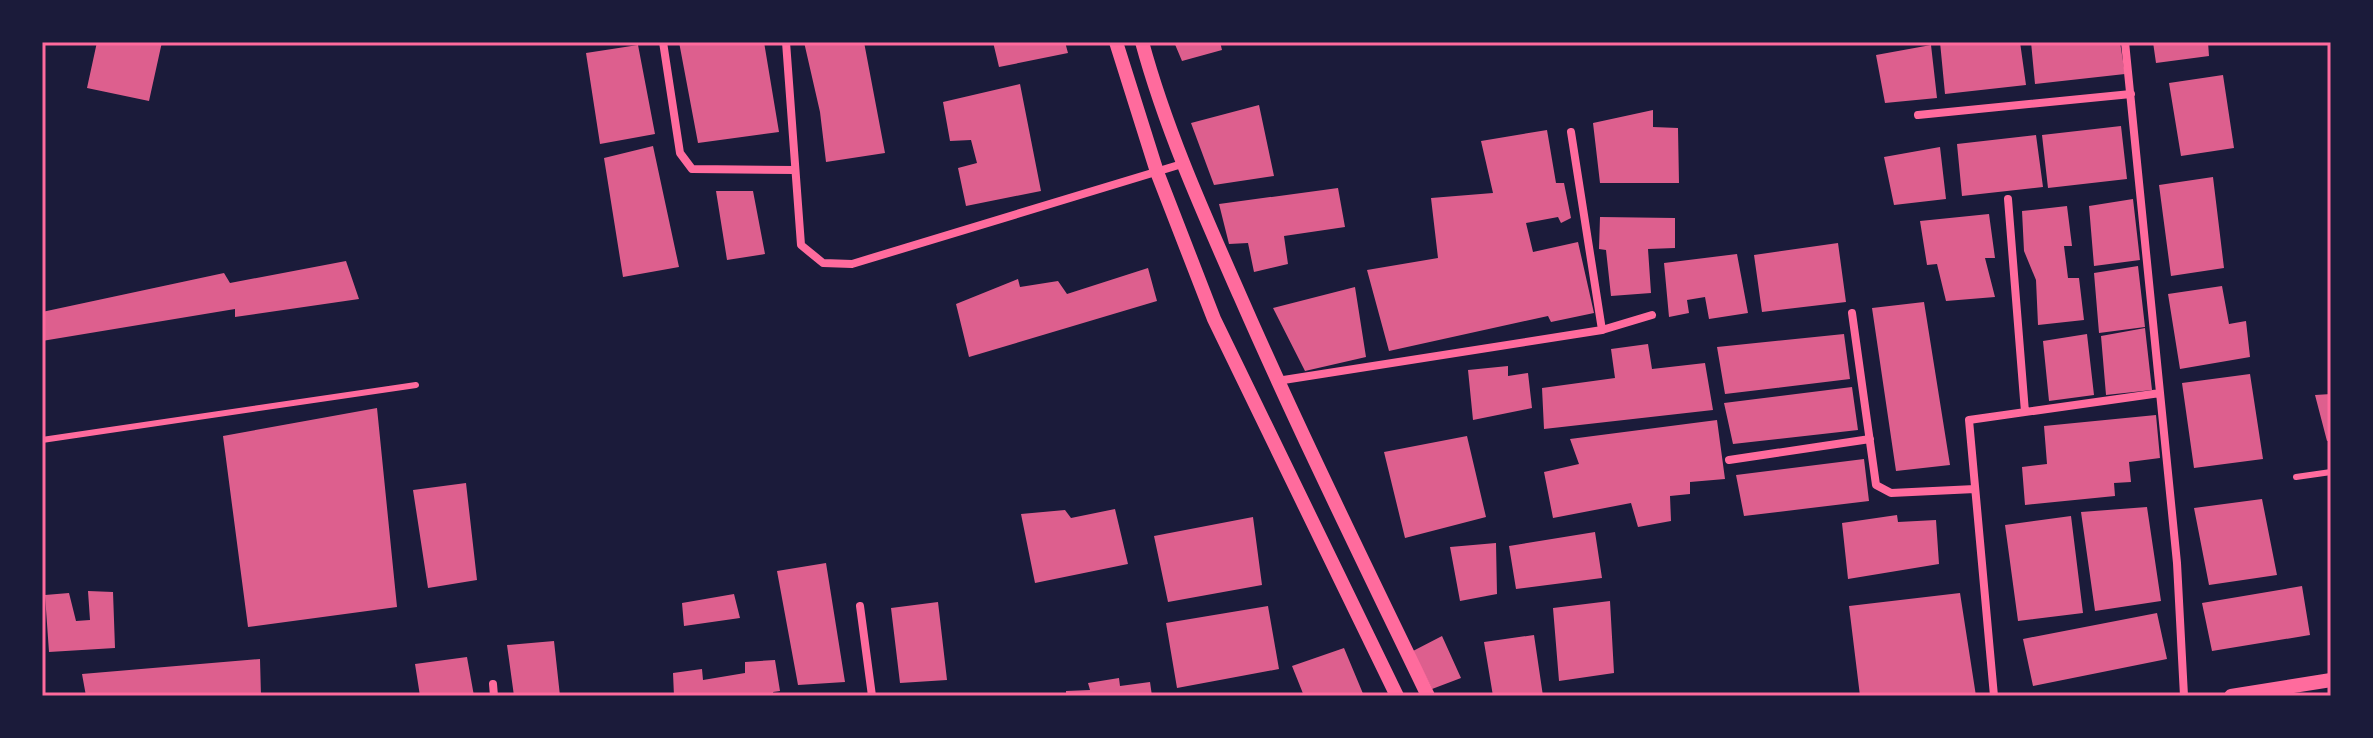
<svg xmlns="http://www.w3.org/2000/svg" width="2373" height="738" viewBox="0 0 2373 738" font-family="Lato,sans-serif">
  <rect width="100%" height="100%" fill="#1b1b3a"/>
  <path fill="#dd5f8e" d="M97,42h65l-13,59 -62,-13z
    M679,42h85l15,90 -81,11z
    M804,42h60l21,111 -59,9 -6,-50z
    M993,42h72l3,11 -69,14z
    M1174,42h46l2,8 -40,11z
    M1940,42h80l6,43 -81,9z
    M2031,42h89l5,32 -90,10z
    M2153,42h55l1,14 -53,7z
    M638,45l17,89 -55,10 -14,-91z
    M1931,45l6,53 -52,5 -9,-48z
    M2223,75l11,73 -53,8 -12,-73z
    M1020,84l21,107 -75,15 -8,-38 19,-5 -6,-23 -21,1 -7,-39z
    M1259,105l15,71 -60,9 -23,-62z
    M1653,110v17l25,1 1,55h-79l-7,-60z
    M2121,126l6,53 -79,9 -6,-53z
    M1547,130l9,53h8l7,35 -10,5 -3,-6 -32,6 7,29 45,-10 16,71 -43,9 -3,-6 -159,35 -22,-81 71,-12 -7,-60 62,-5 -12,-52z
    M2036,135l7,52 -81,9 -5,-52z
    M653,146l26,121 -56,10 -19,-119z
    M1940,147l6,52 -52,6 -10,-48z
    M2213,177l11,91 -53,8 -12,-91z
    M1338,188l7,39 -61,9 4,28 -34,8 -6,-29 -19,1 -10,-40z
    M716,191h37l12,63 -38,6z
    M2133,199l7,61 -46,6 -5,-60z
    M2067,206l5,40h-8l4,32h11l5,42 -46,5 -2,-45 -12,-29 -2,-40z
    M1989,214l6,44h-10l10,39 -49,4 -9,-37 -10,1 -7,-44z
    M1600,217l75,1v30l-27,1 3,44 -40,3 -5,-46 -7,-1z
    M1838,243l8,59 -84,10 -8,-57z
    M1737,254l11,59 -39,6 -4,-22 -18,3 2,13 -20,4 -5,-54z
    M346,261l13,38 -124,18v-8l-193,32v-29l182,-39 6,10z
    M2138,266l7,61 -46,6 -5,-60z
    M1148,268l9,33 -188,56 -13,-53 62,-25 2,8 38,-6 9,13z
    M2222,286l7,38 17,-3 4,36 -70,12 -12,-75z
    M1355,287l11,70 -61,14 -32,-63z
    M1924,302l26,163 -54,6 -24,-163z
    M2145,328l7,62 -46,5 -5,-59z
    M1844,334l6,45 -125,15 -8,-47z
    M2087,334l7,61 -45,6 -6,-60z
    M1648,344l4,25 53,-6 8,47 -169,19 -2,-41 73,-10 -4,-29z
    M1508,366v10l20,-3 4,35 -59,12 -5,-50z
    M2250,374l13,85 -69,9 -12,-85z
    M1852,387l6,43 -125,14 -9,-41z
    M2331,394v46l-4,1 -12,-46z
    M377,408l20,199 -149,20 -25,-191z
    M2156,415l4,43 -31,4 2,20 -17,1 1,13 -90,9 -3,-38 25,-3 -3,-38z
    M1717,420l8,59 -35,3v12l-20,2 1,25 -33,6 -7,-24 -78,15 -9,-46 35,-8 -9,-25z
    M1467,436l19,81 -81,21 -21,-86z
    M1864,459l5,42 -125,15 -8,-41z
    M466,483l11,97 -49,8 -15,-98z
    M2262,499l15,76 -68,10 -15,-77z
    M2147,507l14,94 -66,10 -14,-99z
    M1115,509l13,55 -93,19 -14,-69 44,-4 6,8z
    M1897,515l1,7 38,-2 3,44 -91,15 -6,-56z
    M2071,516l12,97 -65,8 -13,-96z
    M1253,517l9,68 -94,17 -14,-66z
    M1595,532l7,46 -86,11 -7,-43z
    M1496,543l1,51 -37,7 -10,-54z
    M826,563l19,119 -47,3 -21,-114z
    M2302,586l8,49 -98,16 -10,-48z
    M88,591l25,1 2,56 -66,4 -4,-57 24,-2 7,28 14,-1z
    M1960,593l16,103h-116l-11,-90z
    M734,594l6,24 -56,8 -2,-23z
    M1610,601l4,72 -55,8 -6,-73z
    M938,602l9,78 -47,3 -9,-75z
    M1268,606l11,63 -102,19 -11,-65z
    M2157,613l10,46 -134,27 -10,-47z
    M1534,635l9,61h-50l-9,-54z
    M1442,636l19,42 -29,11 -19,-38z
    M554,641l6,55h-46l-7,-51z
    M1344,648l20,48h-60l-12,-30z
    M467,657l7,39h-54l-5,-32z
    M260,659l1,37h-175l-4,-22z
    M775,660l5,31 -7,1 1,4h-100l-1,-23 29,-4 1,11 42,-7v-11z
    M1119,678l1,8 30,-4 2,14h-86v-5l24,-1 -2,-7z"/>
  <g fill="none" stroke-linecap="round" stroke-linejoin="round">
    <path stroke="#ff6b9d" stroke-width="6" d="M42,440l374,-55
      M2296,477l35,-5"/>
    <path stroke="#ff6b9d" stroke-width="8" d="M663,42l17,111 12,16 103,1
      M786,42l15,203 22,18 29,1 330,-100
      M2125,42l52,521 7,133
      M1918,115l213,-21
      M1571,132l31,198
      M2008,199l17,213
      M1852,313l24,172 15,8 84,-4
      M1277,381l325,-51 50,-15
      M1729,460l141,-21
      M860,606l12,90
      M493,684l1,12
      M1994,696l-25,-276 191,-27"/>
    <path stroke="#ff6b9d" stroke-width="14" d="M1116,42l41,130 57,147 183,377
      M1142,42c24,88 61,170 98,254 59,135 124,267 188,400
      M2231,696l100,-16"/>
  </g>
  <rect width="2373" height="738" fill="none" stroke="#1b1b3a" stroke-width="88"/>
  <rect x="44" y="44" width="2285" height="650" fill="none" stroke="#ff6b9d" stroke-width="3"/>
</svg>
